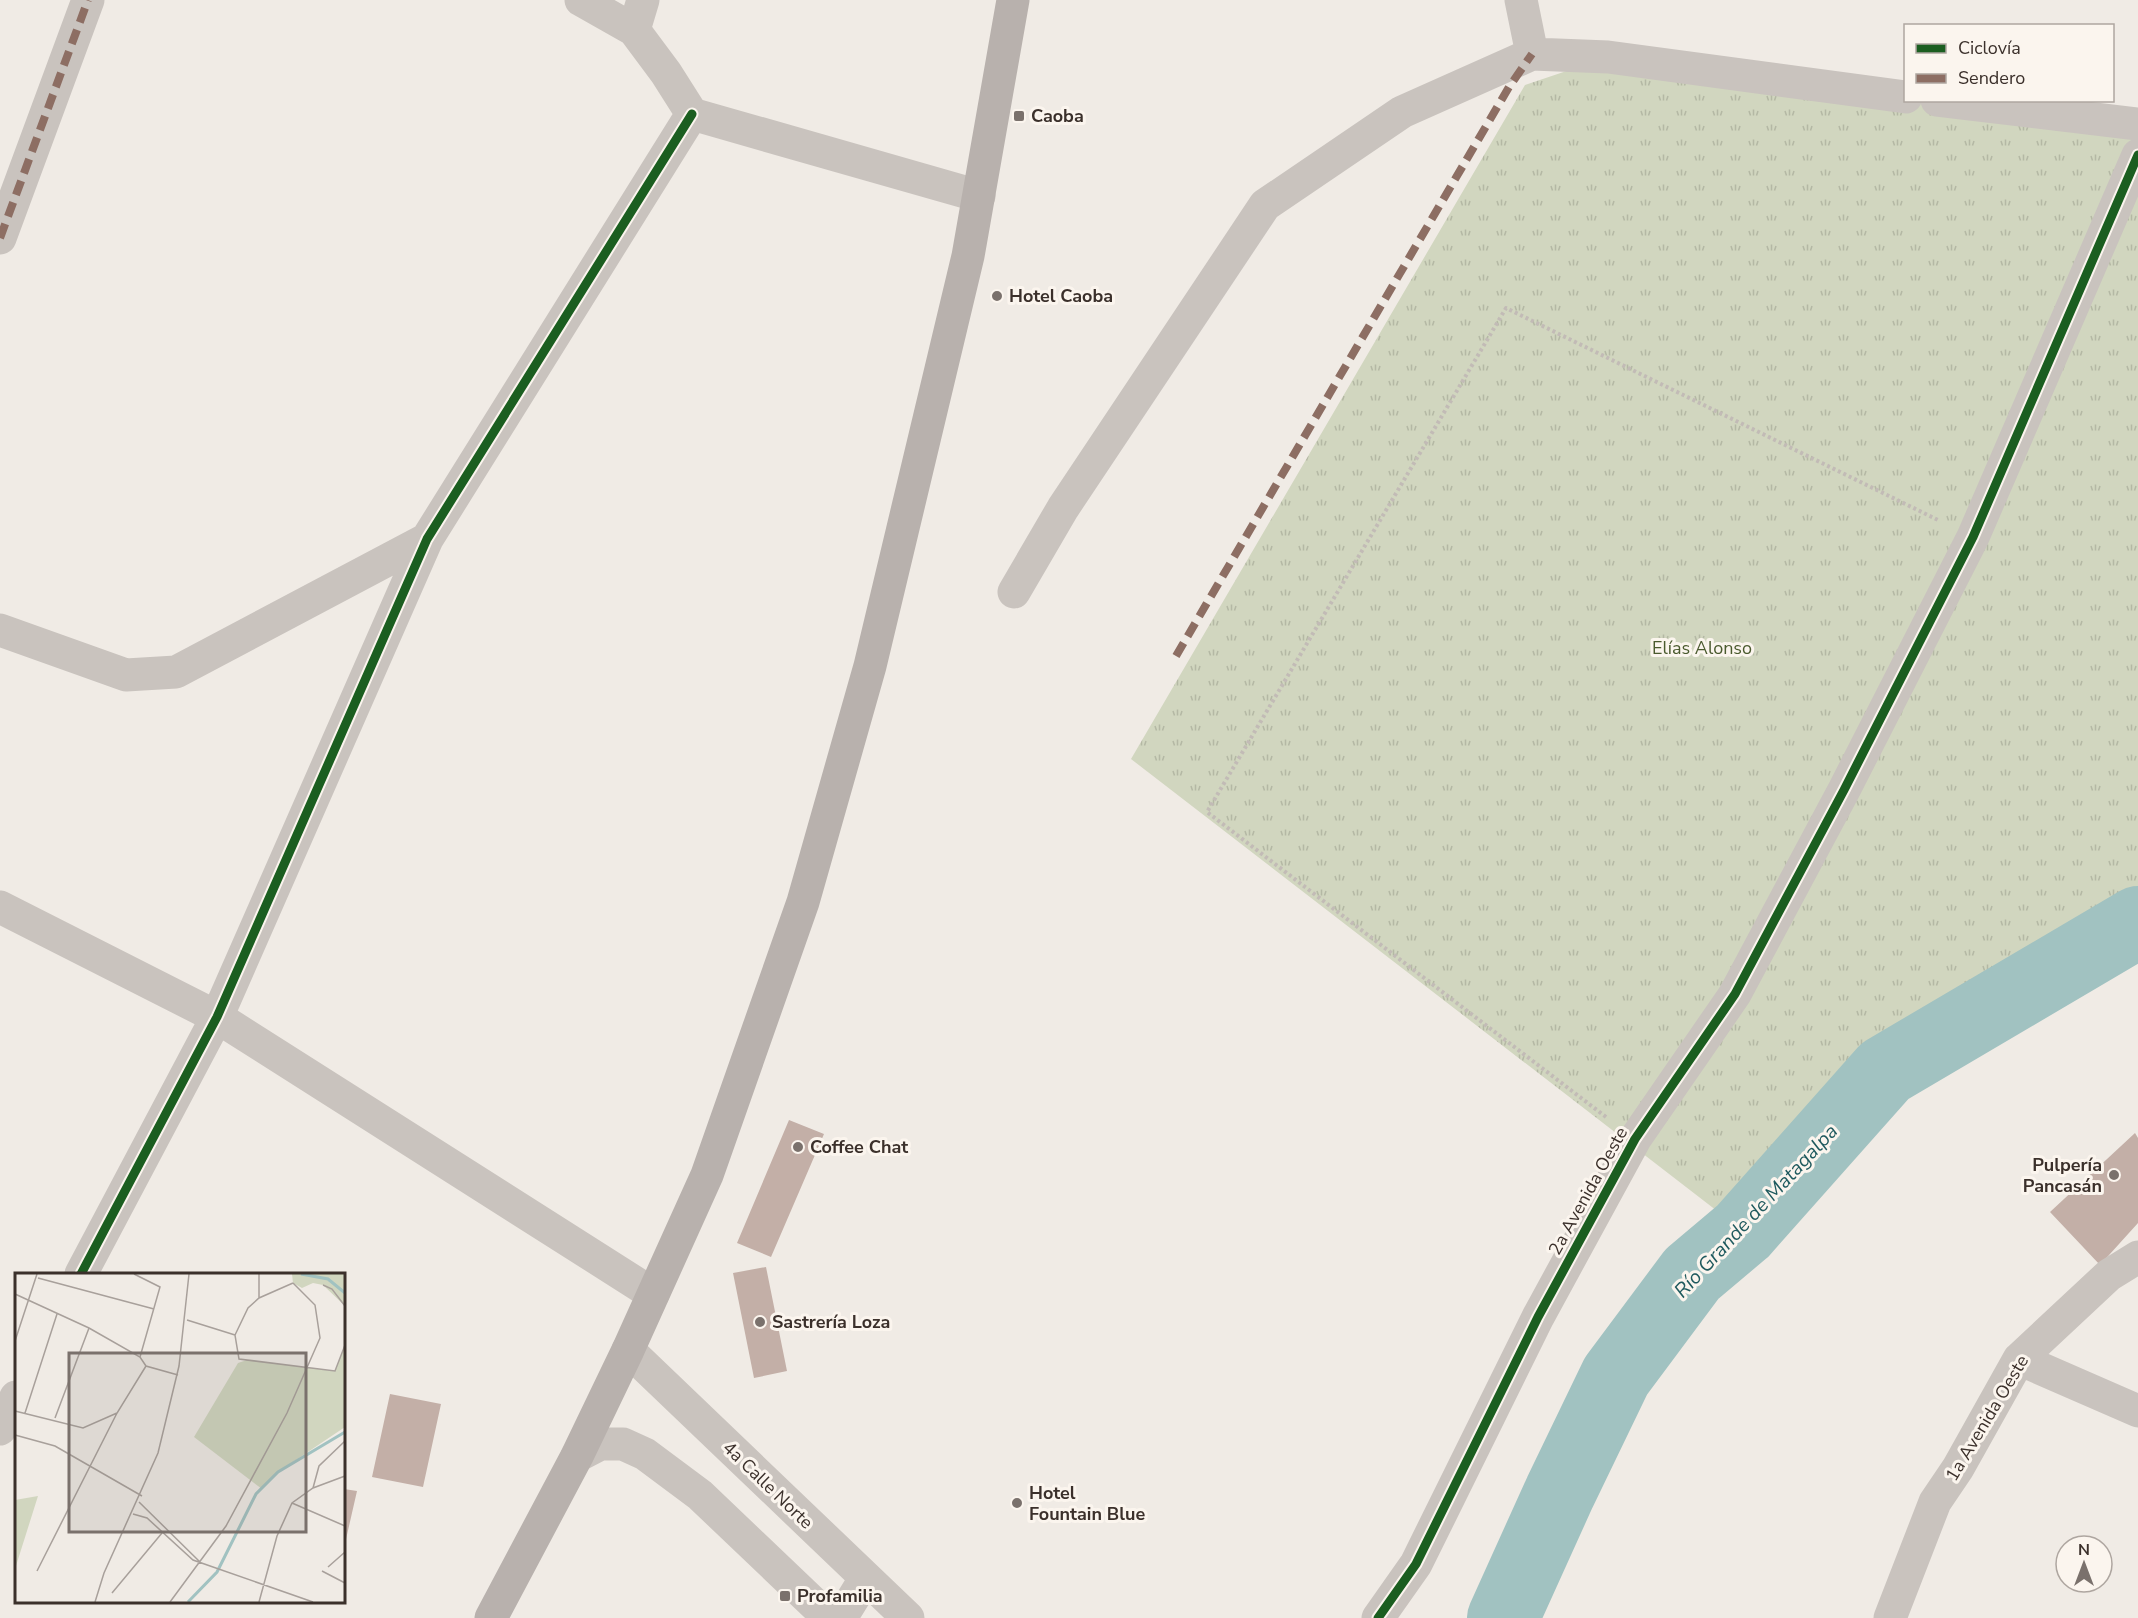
<svg xmlns="http://www.w3.org/2000/svg" width="2138" height="1618" viewBox="0 0 2138 1618" font-family="'Nunito Sans',sans-serif">
  <defs>
    <pattern id="park-tufts" width="24" height="20" patternUnits="userSpaceOnUse" patternTransform="scale(1.5)"><rect width="24" height="20" fill="#d1d6bf"/><path d="M3 7l-1-3M5 7V3M7 7l1-3M15 17l-1-3M17 17v-4M19 17l1-3" fill="none" stroke="#b4b8a4"/></pattern>
  </defs>
  <rect width="100%" height="100%" fill="#f0ebe5"/>
  <path fill="url(#park-tufts)" d="M1608,57l329,44 201,23v780l-253,167 -142,160 -612,-472 394,-674z"/>
  <g fill="none" stroke-linecap="round" stroke-linejoin="round">
    <path stroke="#a1c2c1" stroke-width="72" d="M1503,1618l57,-126 56,-116 76,-102 51,-43 142,-160 253,-149"/>
  </g>
  <path fill="#c3afa7" d="M789,1120l35,14 -53,123 -34,-14z
    M2135,1133l3,5v85l-38,42 -50,-53z
    M766,1267l21,104 -33,7 -21,-105z
    M390,1394l51,10 -18,83 -51,-10z
    M344,1489l13,2 -13,57z"/>
  <g fill="none" stroke-linecap="round" stroke-linejoin="round">
    <path stroke="#c2bbb6" stroke-width="4" stroke-dasharray="3 3" stroke-linecap="butt" d="M1606,1117l-399,-305 299,-504 434,213"/>
    <path stroke="#c9c3be" stroke-width="33" d="M581,0l53,30 32,43 26,41 287,82
      M1521,0l11,54 76,3 298,40
      M634,30l9,-30
      M1937,100l201,24
      M0,238l88,-238
      M1014,592l49,-84 202,-303 137,-93 130,-58
      M0,630l126,45 50,-3 251,-133
      M0,907l217,110 436,277
      M81,1274l136,-257 210,-478 265,-425
      M628,1350l280,268
      M2019,1359l119,52
      M0,1429l16,-32
      M577,1456l23,-12h23l22,10 55,41 129,123
      M841,1618l24,-39
      M1378,1618l38,-54 122,-247 97,-178 100,-145 109,-204 129,-253 165,-382
      M1890,1618l45,-116 23,-34 61,-109 90,-84 29,-18"/>
    <path stroke="#b8b1ad" stroke-width="33" d="M491,1618l86,-162 51,-106 79,-175 96,-273 67,-236 98,-410 45,-256"/>
    <path stroke="#8d6e63" stroke-width="8" stroke-dasharray="15 8" stroke-linecap="butt" d="M0,238l88,-238
      M1176,656l333,-569 23,-33"/>
    <defs>
      <path id="cycleway" d="M81,1274l136,-257 210,-478 265,-425
        M1378,1618l38,-54 122,-247 97,-178 100,-145 109,-204 129,-253 165,-382"/>
    </defs>
    <use href="#cycleway" stroke="#fbf5ee" stroke-width="13"/>
    <use href="#cycleway" stroke="#1b5e20" stroke-width="9"/>
  </g>
  <g fill="#7a716c" stroke="#fbf5ee" stroke-width="2">
    <rect x="1013" y="110" width="12" height="12" rx="3"/>
    <circle cx="997" cy="296" r="6"/>
    <circle cx="798" cy="1147" r="6"/>
    <circle cx="2114" cy="1175" r="6"/>
    <circle cx="760" cy="1322" r="6"/>
    <circle cx="1017" cy="1503" r="6"/>
    <rect x="779" y="1590" width="12" height="12" rx="3"/>
  </g>
  <g text-anchor="middle" dominant-baseline="central" stroke-width="6" stroke-linejoin="round" paint-order="stroke">
    <g font-size="18" font-weight="bold" fill="#3b302b" stroke="#fbf5ee" text-anchor="start">
      <text x="1031" y="116">Caoba</text>
      <text x="1009" y="296">Hotel Caoba</text>
      <text x="810" y="1147">Coffee Chat</text>
      <text x="2102" y="1165" text-anchor="end">Pulpería<tspan x="2102" dy="21">Pancasán</tspan></text>
      <text x="772" y="1322">Sastrería Loza</text>
      <text x="1029" y="1493">Hotel<tspan x="1029" dy="21">Fountain Blue</tspan></text>
      <text x="797" y="1596">Profamilia</text>
    </g>
    <g font-size="18" fill="#4a5a2e" stroke="#fbf5ee">
      <text x="1702" y="648">Elías Alonso</text>
    </g>
    <g font-size="18" fill="#3b302b" stroke="#fbf5ee">
      <text transform="translate(1588 1191) rotate(-61)">2a Avenida Oeste</text>
      <text transform="translate(1987 1418) rotate(-59)">1a Avenida Oeste</text>
      <text transform="translate(768 1485) rotate(44)">4a Calle Norte</text>
    </g>
    <g font-size="20" font-style="italic" fill="#1f5a5e" stroke="#fbf5ee">
      <text transform="translate(1756 1211) rotate(-47)">Río Grande de Matagalpa</text>
    </g>
  </g>
  <g transform="translate(15 1273)">
    <rect width="330" height="330" fill="#f0ebe5"/>
    <path d="M277,1h53v32l-22,-21 -10,-2 -11,5 -9,-5zM330,72v82l-67,45 -16,17 -68,-52 44,-74 9,-3 88,11zM23,223l-23,73v-69z" fill="#d1d6bf"/>
    <path fill="none" stroke="#a1c2c1" stroke-width="3" d="M286,1l27,5 17,14M173,329l29,-30 39,-78 22,-22 67,-40"/>
    <path fill="none" stroke="#a8a09b" stroke-width="1.5" d="M119,1l26,13 -20,70M23,5l116,31M278,10l-34,15 -11,10 -13,27 4,24 96,12 10,-26M308,12l9,4 13,17M0,21l74,34 51,29 6,9 32,9M244,25v-24M172,47l48,15M0,68l22,-67M0,138l68,17 34,-15M10,140l32,-99M40,145l34,-90M0,162l40,11 87,50M298,215l6,-22 26,-25M124,229l61,60M277,230l53,23M118,241l14,4 46,42 120,42M313,294l17,-15M22,298l80,-158 29,-47M307,298l23,12M97,320l50,-60M80,329l9,-29 54,-120 21,-87 10,-92M155,329l56,-76 61,-113 33,-75 -5,-33 -22,-22M244,329l18,-66 15,-33 21,-15 32,-12"/>
    <path fill="#7a716c" fill-opacity="0.15" stroke="#7a716c" stroke-width="3" d="M54,80h237v179h-237z"/>
    <rect width="330" height="330" fill="none" stroke="#3b302b" stroke-width="3"/>
  </g>
  <rect x="1904" y="24" width="210" height="78" fill="#fbf5ee" stroke="#aea6a0" stroke-width="1.5"/>
  <rect x="1916" y="44" width="30" height="9" fill="#1b5e20" stroke="#aea6a0" stroke-width="1.5"/>
  <text x="1958" y="54" font-size="18" fill="#3b302b">Ciclovía</text>
  <rect x="1916" y="74" width="30" height="9" fill="#8d6e63" stroke="#aea6a0" stroke-width="1.5"/>
  <text x="1958" y="84" font-size="18" fill="#3b302b">Sendero</text>
  <g transform="translate(2084 1564)"><circle r="28" fill="#fbf5ee" stroke="#aea6a0" stroke-width="1.5"/>
  <path d="M0-4.5L10 22L0 15L-10 22Z" fill="#7a716c"/>
  <text y="-9" font-size="16" font-weight="bold" text-anchor="middle" fill="#3b302b">N</text>
  </g>
</svg>
